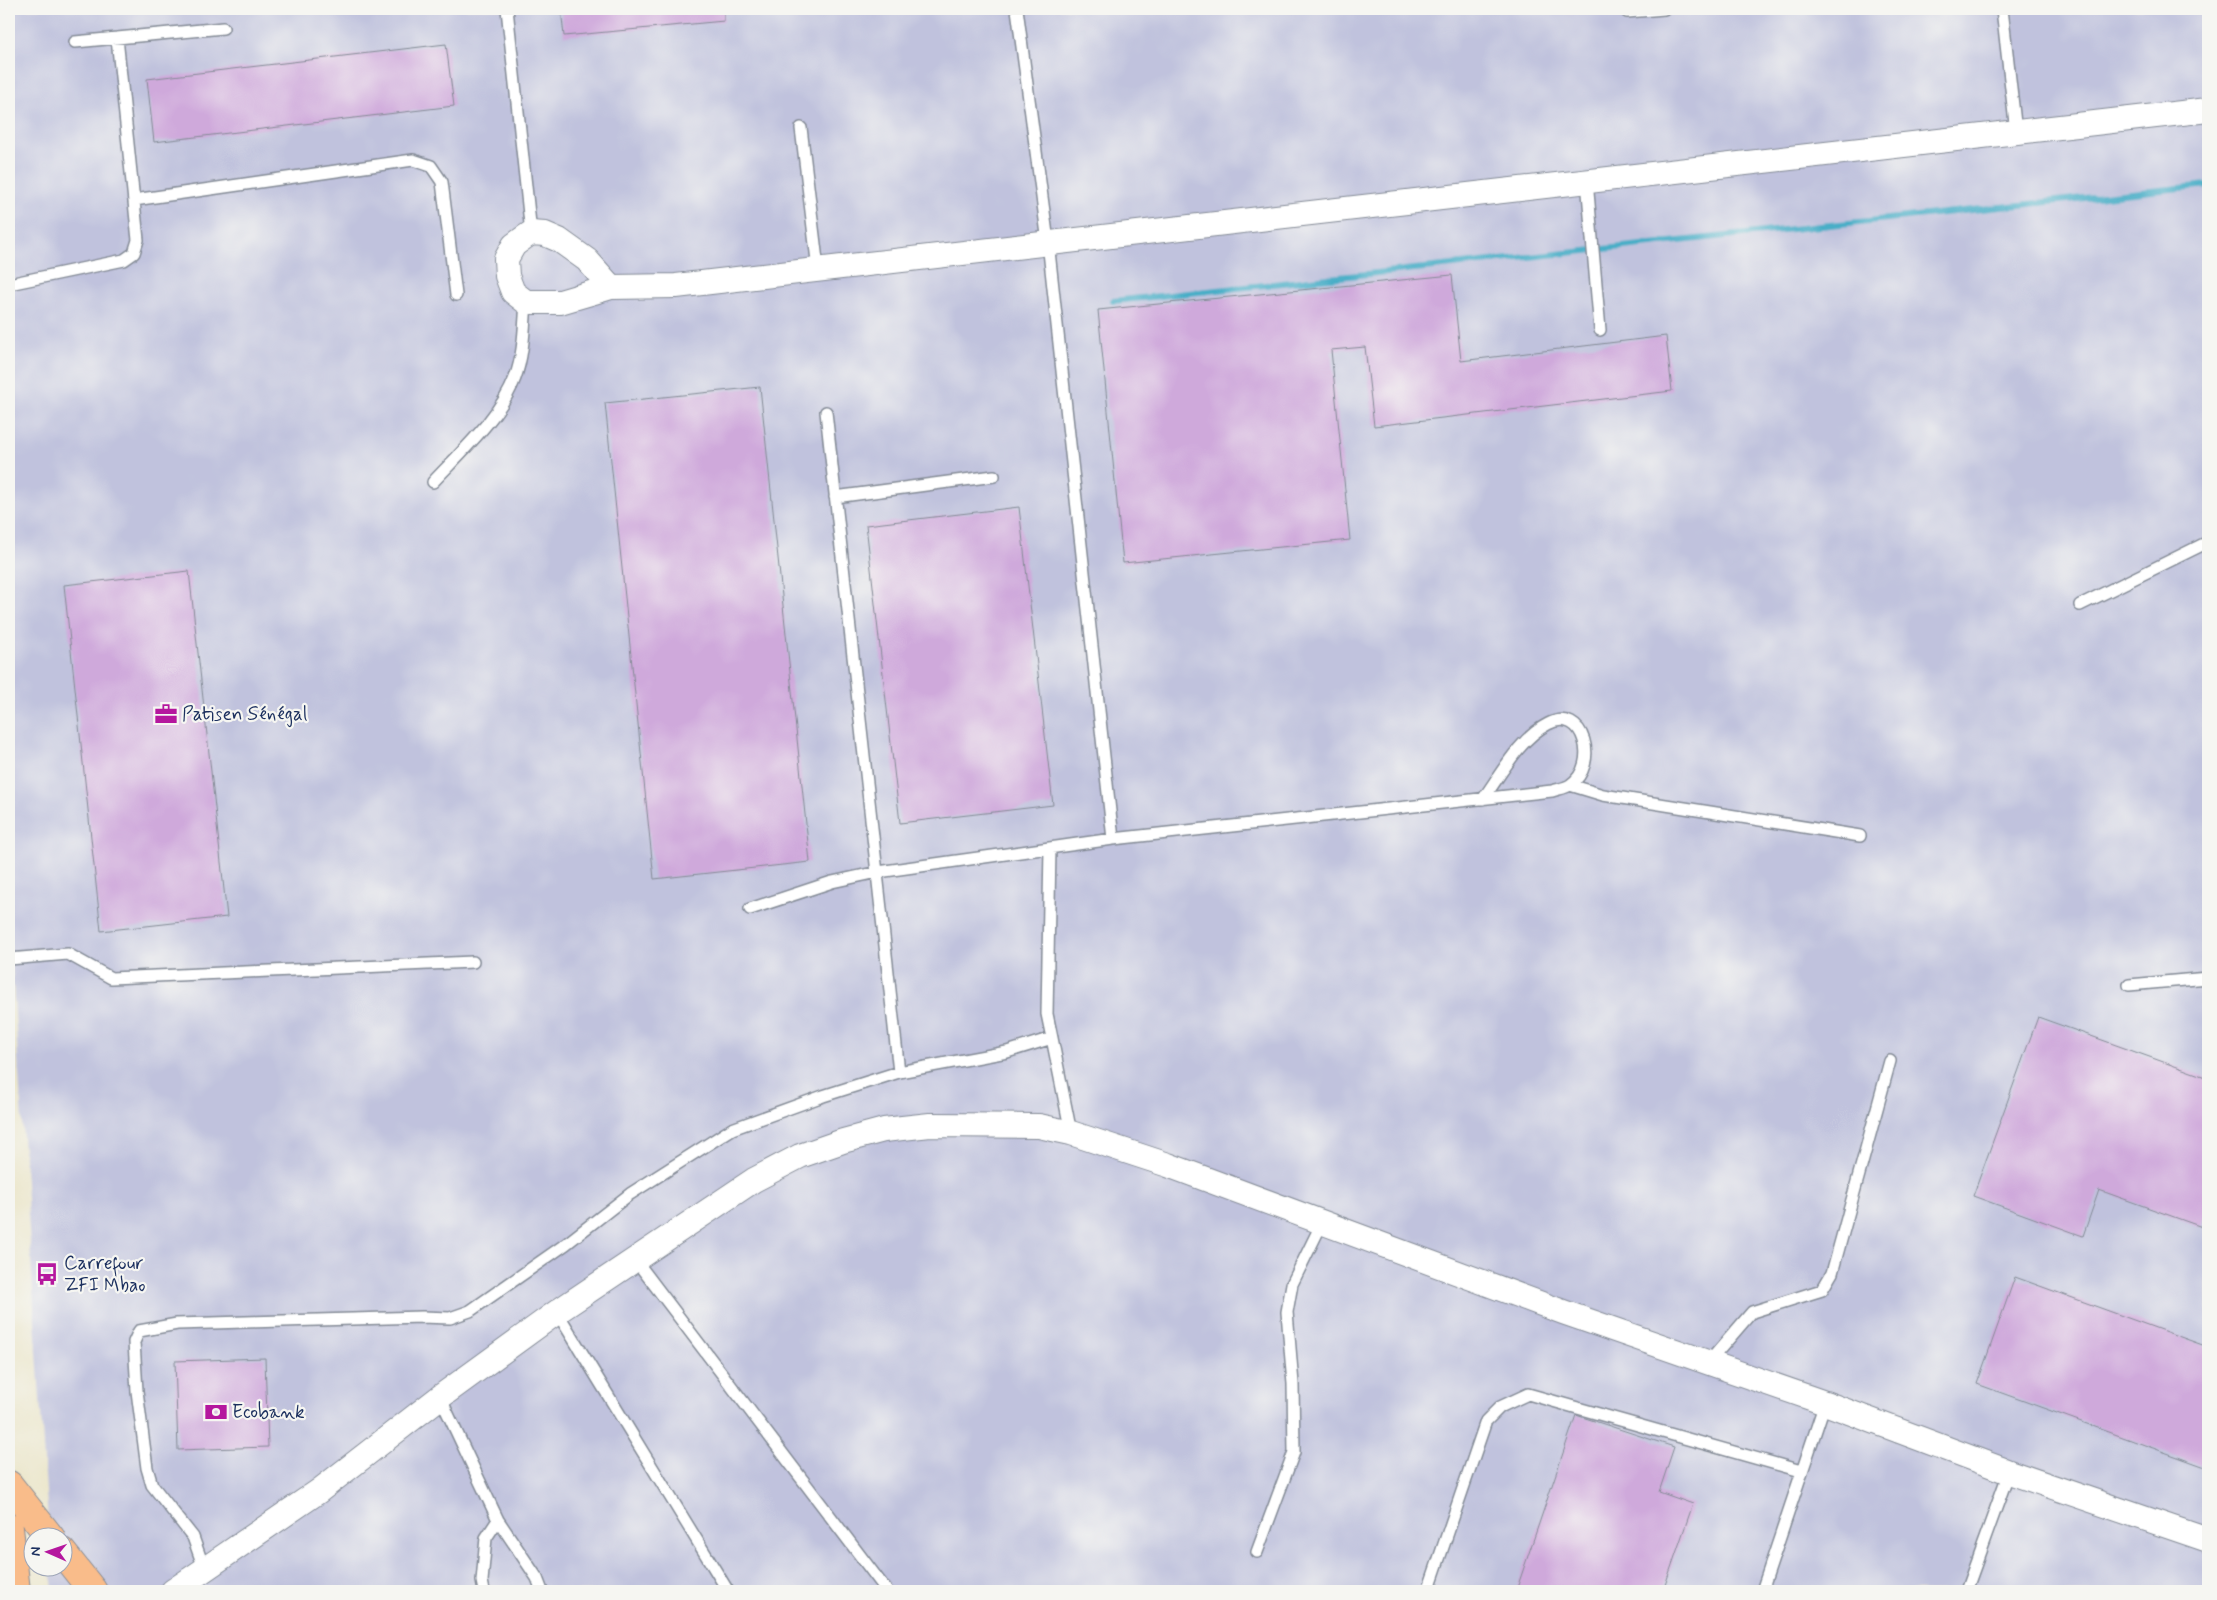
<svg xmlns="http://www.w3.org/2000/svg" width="2217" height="1600" viewBox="0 0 2217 1600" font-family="Mynerve,sans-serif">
  <rect width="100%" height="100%" fill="#f6f6f2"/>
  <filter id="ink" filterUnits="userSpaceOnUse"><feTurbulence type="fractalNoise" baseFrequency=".02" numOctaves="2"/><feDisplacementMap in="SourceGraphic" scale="10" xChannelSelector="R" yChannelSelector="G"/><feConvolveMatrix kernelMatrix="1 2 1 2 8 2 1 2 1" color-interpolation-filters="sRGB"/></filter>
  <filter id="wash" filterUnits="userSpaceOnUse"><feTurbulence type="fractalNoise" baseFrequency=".0096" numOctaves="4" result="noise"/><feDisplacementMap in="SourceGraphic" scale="20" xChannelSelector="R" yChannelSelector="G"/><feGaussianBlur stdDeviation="1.12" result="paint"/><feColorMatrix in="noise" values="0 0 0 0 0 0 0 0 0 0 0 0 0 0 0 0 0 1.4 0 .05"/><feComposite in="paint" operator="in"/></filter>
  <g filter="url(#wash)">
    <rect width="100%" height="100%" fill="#ece7cd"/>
    <path fill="#c0c2dd" d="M9,9h2199v1582h-2155l-2,-23h11l-13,-31 -40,-616z"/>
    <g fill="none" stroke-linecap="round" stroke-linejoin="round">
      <path stroke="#48aec7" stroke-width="6" d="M1113,301l1095,-116"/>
    </g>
    <g id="blocks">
      <path fill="#cfa9db" d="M561,9h163v12l-160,15z
        M446,44l8,62 -300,36 -7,-63z
        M1452,275l9,86 205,-25 6,55 -298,35 -9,-79 -34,3 19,190 -227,23 -25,-253z
        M760,387l50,475 -156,17 -49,-476z
        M1019,507l34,298 -153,18 -34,-298z
        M189,571l38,346 -126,14 -37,-346z
        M2038,1017l170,61v131l-6,18 -103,-37 -16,46 -110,-40z
        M2015,1277l193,70v121l-231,-84z
        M265,1358l3,89 -90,3 -3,-89z
        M1576,1415l98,32 -15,45 34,12 -30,87h-147z"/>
    </g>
  </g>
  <g filter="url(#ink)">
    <use href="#blocks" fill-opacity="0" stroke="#848b96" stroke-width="1"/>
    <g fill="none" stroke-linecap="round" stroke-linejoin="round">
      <defs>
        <path id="lane" d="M507,9l24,224
          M1017,9l31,233 65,597
          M2002,9l14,123
          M1627,12l37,-3
          M75,42l148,-14
          M801,128l17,141
          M1587,181l13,149
          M134,200l279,-40 18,6 11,16 14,113
          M9,284l115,-24 10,-7 4,-13 -21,-202
          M826,412l73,660
          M433,482c28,-30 68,-66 82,-104 9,-24 9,-51 11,-76
          M835,497l159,-21
          M2080,605l128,-63
          M1570,785l33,10 257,41
          M750,909l82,-27 46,-10 235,-33 439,-48c6,-2 14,-3 18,-6 30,-20 14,-80 -22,-61 -28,14 -47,50 -65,75
          M9,959l59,-5 43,24 362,-16
          M2129,985l79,-7
          M1052,1038l19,95
          M634,1258l253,333
          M557,1312l171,279
          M1708,1363l44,-51 70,-22 10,-17 58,-212
          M440,1397l58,123 39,58 5,13
          M1257,1552l37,-100 -1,-68 -6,-72 5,-28 30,-61
          M205,1571l-12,-34 -41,-52 -5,-17 -10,-77 -3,-49 5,-11 38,-7 245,-7 28,1 20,-7 96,-67 64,-50 102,-65 91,-33 76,-24 108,-20 45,-14 -5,-24 3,-166
          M484,1591l-2,-10 4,-43 12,-18
          M1428,1591l58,-170 14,-14 28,-13 273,77
          M1762,1591l63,-188
          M1966,1591l43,-119"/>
        <path id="street" d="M611,287l-24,-27 -28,-20 -14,-6 -14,-1 -6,4 -11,8 -8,14 1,17 6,16 13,10h34l51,-15 65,-1 1532,-176
          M173,1591l146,-100 121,-94 117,-85 197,-132 46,-24 43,-15 41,-11 46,-5 109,1 32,7 97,32 395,147 262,91 184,69 199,68"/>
        <path id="highway" d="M9,1485l42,53
          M9,1528l7,63
          M62,1552l31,39"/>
      </defs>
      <use href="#lane" stroke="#848b96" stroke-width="14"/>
      <use href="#street" stroke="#848b96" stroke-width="26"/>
      <use href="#highway" stroke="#848b96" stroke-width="30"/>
      <use href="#lane" stroke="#fff" stroke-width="11"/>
      <use href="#street" stroke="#fff" stroke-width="24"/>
      <use href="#highway" stroke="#f9bc8a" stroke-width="28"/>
    </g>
  </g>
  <defs>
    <symbol id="office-bare" viewBox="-9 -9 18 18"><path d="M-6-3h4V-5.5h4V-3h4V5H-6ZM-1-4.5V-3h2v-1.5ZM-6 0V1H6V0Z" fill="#b5179e" stroke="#f6f6f2" stroke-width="2.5" paint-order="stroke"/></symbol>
    <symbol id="bus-bare" viewBox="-9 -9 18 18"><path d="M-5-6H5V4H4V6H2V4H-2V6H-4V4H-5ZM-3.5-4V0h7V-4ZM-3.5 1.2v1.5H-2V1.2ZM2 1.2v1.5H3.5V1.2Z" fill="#b5179e" stroke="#f6f6f2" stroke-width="2.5" paint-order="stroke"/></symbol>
    <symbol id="bank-bare" viewBox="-9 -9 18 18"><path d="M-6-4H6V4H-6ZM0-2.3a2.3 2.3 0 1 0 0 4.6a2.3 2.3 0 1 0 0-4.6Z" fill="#b5179e" stroke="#f6f6f2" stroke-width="2.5" paint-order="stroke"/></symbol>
  </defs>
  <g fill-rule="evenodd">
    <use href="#office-bare" x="150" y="698" width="32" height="32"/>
    <use href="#bus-bare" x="31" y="1258" width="32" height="32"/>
    <use href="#bank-bare" x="200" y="1396" width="32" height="32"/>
  </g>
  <g text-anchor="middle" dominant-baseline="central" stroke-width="4.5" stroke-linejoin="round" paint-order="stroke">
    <g font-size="19" fill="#1b2f5e" stroke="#f6f6f2" text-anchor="start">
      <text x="182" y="714">Patisen Sénégal</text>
      <text x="64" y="1263">Carrefour<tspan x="64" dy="22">ZFI Mbao</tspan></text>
      <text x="232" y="1412">Ecobank</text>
    </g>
  </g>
  <rect width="2217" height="1600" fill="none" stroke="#f6f6f2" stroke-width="30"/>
  <g transform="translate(48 1552) rotate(272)"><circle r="24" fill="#f6f6f2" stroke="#9ea6b7"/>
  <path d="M0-4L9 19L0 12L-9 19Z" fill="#b5179e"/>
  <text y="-8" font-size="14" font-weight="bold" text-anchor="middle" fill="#1b2f5e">N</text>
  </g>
</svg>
